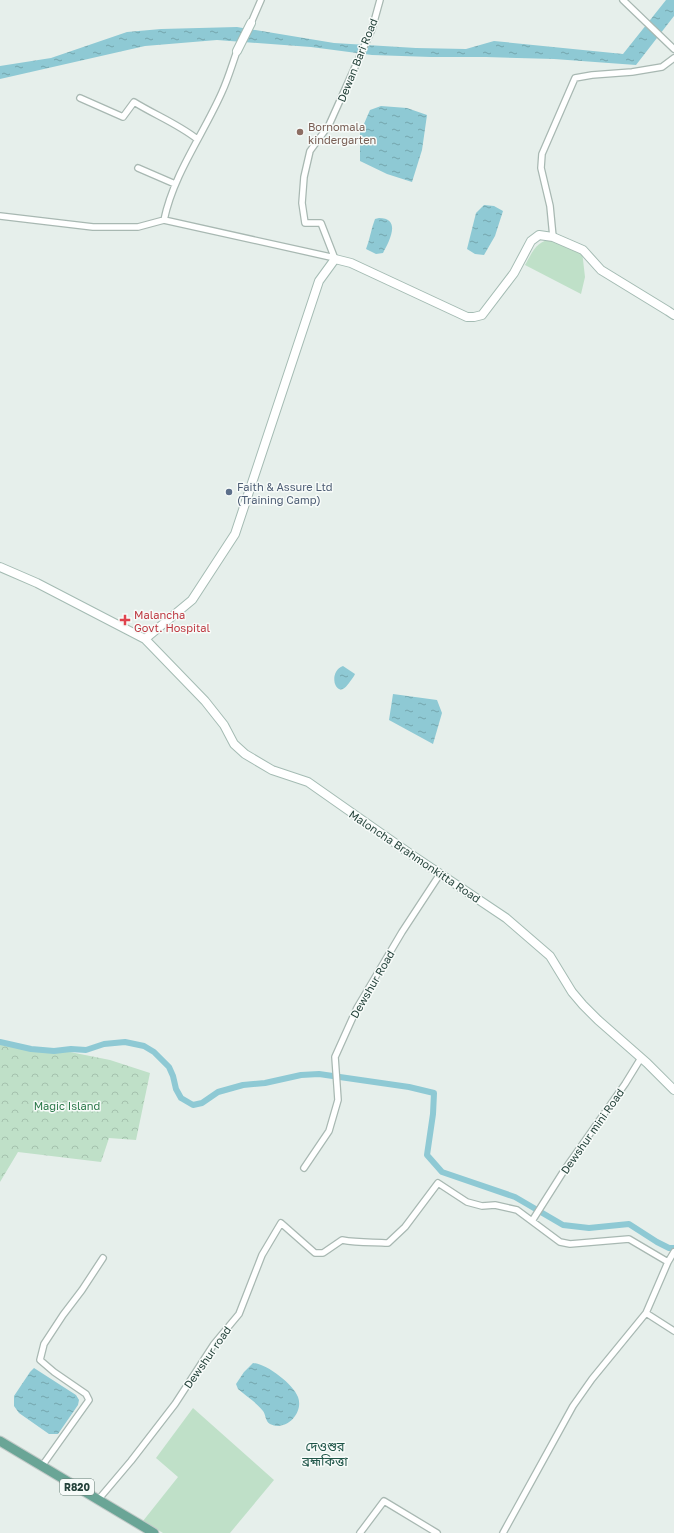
<svg xmlns="http://www.w3.org/2000/svg" width="674" height="1533" viewBox="0 0 674 1533" font-family="'Golos Text','Noto Sans Bengali',sans-serif">
  <defs>
    <pattern id="park-crowns" width="20" height="18" patternUnits="userSpaceOnUse"><rect width="20" height="18" fill="#bfe0c8"/><path d="M2 6a3 3 0 1 1 6 0M12 15a3 3 0 1 1 6 0" fill="none" stroke="#a4c1ad"/></pattern>
    <pattern id="water-ripples" width="26" height="14" patternUnits="userSpaceOnUse"><rect width="26" height="14" fill="#8ec9d4"/><path d="M2 4q2-2 4 0t4 0M15 11q2-2 4 0t4 0" fill="none" stroke="#74a5ad"/></pattern>
  </defs>
  <rect width="100%" height="100%" fill="#e6efeb"/>
  <path fill="#bfe0c8" d="M554,238l28,13 3,26 -4,17 -56,-29c9,-16 11,-23 29,-27z
    M193,1408l81,72 -44,53h-67l-20,-12 35,-44 -22,-19z"/>
  <path fill="url(#park-crowns)" d="M0,1044l40,7 30,1 40,8 40,13 -14,67 -27,-2 -8,24 -83,-10 -18,30z"/>
  <path fill="url(#water-ripples)" d="M666,0h8v16l-38,49 -82,-6 -68,-2h-55l-59,-2 -61,-8 -94,-7 -72,6 -145,33v-13l51,-8 76,-26 34,-3 76,-2 97,16 82,5 50,1 28,-8 129,13z
    M381,106l26,2 20,7 -5,35 -10,32 -25,-8 -27,-13v-28l10,-23z
    M484,205l10,1 9,5 -8,25 -11,19 -9,-1 -8,-5 9,-36z
    M379,218c23,0 10,24 4,35l-7,1 -10,-5c4,-10 5,-20 9,-30z
    M343,666l12,8 -1,2c-3,4 -7,11 -11,13 -9,4 -14,-18 0,-23z
    M393,694l44,6 5,13 -9,31 -44,-24z
    M253,1363c14,1 40,21 45,34 6,16 -12,35 -28,27 -5,-3 -4,-9 -7,-13 -6,-8 -17,-15 -25,-22l-2,-5 8,-12z
    M34,1368l42,27 3,5 -1,5 -20,29h-9l-30,-21 -5,-7v-10l16,-24z"/>
  <g fill="none" stroke-linecap="round" stroke-linejoin="round">
    <path stroke="#8ec9d4" stroke-width="6" d="M0,1042l31,7 23,2 17,-2 15,1 18,-6 21,-2 19,4 10,6 15,15 4,9 3,13 5,9 12,7 9,-2 16,-11 25,-7 22,-2 36,-8 18,-1 90,13 25,6 -1,21 -6,41 15,17 73,25 48,28 26,3 40,-4 28,18 12,6h5"/>
    <defs>
      <path id="street" d="M623,0l51,49
        M251,23l10,-23
        M80,98l43,19 11,-15c21,13 44,22 63,37
        M138,168l37,16
        M0,216l93,11h45l26,-7 171,38
        M164,220c10,-47 39,-85 58,-128 6,-13 10,-27 15,-41
        M553,237l-3,-31 -9,-38 1,-14 33,-76 17,-3 40,-3 30,-5 12,-9
        M335,259l-14,-36h-16l-3,-20 2,-26 6,-26 19,-26 43,-96 8,-29
        M304,1168l25,-37 9,-31 -3,-43 22,-49 45,-76 38,-58
        M532,1221l33,-52 60,-85 16,-26
        M646,1313l28,18
        M42,1466l47,-66 -3,-6 -32,-22 -14,-12 4,-16 19,-29 19,-25 21,-32
        M98,1500l33,-39 44,-57 39,-60 25,-30 23,-59 19,-32 34,30h8l19,-13c16,3 31,2 46,3l17,-16 33,-44 29,19 15,4 13,-1 22,5 43,32 10,2 59,-5 39,23 6,-10
        M360,1533l24,-32 53,32
        M503,1533l70,-127 19,-27 54,-66 22,-51"/>
      <path id="secondary" d="M237,51l14,-28
        M0,567l37,16 108,56 47,-39 43,-66 84,-253 16,-22 16,4 116,54h7l8,-2 32,-42 17,-32 8,-6 14,2 30,13 18,20 67,41 6,4
        M145,639l60,62 19,24 10,19 11,10 27,16 36,12 104,73 94,63 44,38 22,36 11,13 15,15 49,43 27,27"/>
      <path id="primary" d="M0,1441l154,92"/>
    </defs>
    <use href="#street" stroke="#a8b8b2" stroke-width="8"/>
    <use href="#secondary" stroke="#a4bbb3" stroke-width="10"/>
    <use href="#primary" stroke="#c2cac8" stroke-width="11"/>
    <use href="#street" stroke="#fff" stroke-width="5.5"/>
    <use href="#secondary" stroke="#fff" stroke-width="8"/>
    <use href="#primary" stroke="#6aa596" stroke-width="9"/>
  </g>
  <circle fill="#8d6e63" stroke="#f7fbf9" stroke-width="1.5" cx="300" cy="132" r="4"/>
  <circle fill="#5c6f8a" stroke="#f7fbf9" stroke-width="1.5" cx="229" cy="492" r="4"/>
  <path fill="#e0444e" stroke="#f7fbf9" stroke-width="1.5" d="M123 614h4v4h4v4h-4v4h-4v-4h-4v-4h4z"/>
  <g text-anchor="middle" dominant-baseline="central" stroke-width="3" stroke-linejoin="round" paint-order="stroke">
    <rect fill="#f7fbf9" stroke="#637a73" stroke-width="1" x="60" y="1479" width="34" height="16" rx="3"/>
    <g font-size="10" font-weight="bold" fill="#24423a">
      <text x="77" y="1487">R820</text>
    </g>
    <g font-size="11" fill="#24423a" stroke="#f7fbf9">
      <text transform="translate(357 60) rotate(-68)">Dewan Bari Road</text>
      <text transform="translate(415 856) rotate(34)">Maloncha Brahmonkitta Road</text>
      <text transform="translate(372 984) rotate(-60)">Dewshur Road</text>
      <text transform="translate(592 1131) rotate(-55)">Dewshur mini Road</text>
      <text transform="translate(207 1357) rotate(-55)">Dewshur road</text>
    </g>
    <g font-size="11" fill="#785e54" stroke="#f7fbf9" text-anchor="start">
      <text x="308" y="126">Bornomala<tspan x="308" dy="13">kindergarten</tspan></text>
    </g>
    <g font-size="11" fill="#4e5e75" stroke="#f7fbf9" text-anchor="start">
      <text x="237" y="486">Faith &amp; Assure Ltd<tspan x="237" dy="13">(Training Camp)</tspan></text>
    </g>
    <g font-size="11" fill="#be3a42" stroke="#f7fbf9" text-anchor="start">
      <text x="134" y="614">Malancha<tspan x="134" dy="13">Govt. Hospital</tspan></text>
    </g>
    <g font-size="11" fill="#2d7a4b" stroke="#f7fbf9">
      <text x="67" y="1105">Magic Island</text>
    </g>
    <g font-size="13" fill="#1f5548" stroke="#f7fbf9">
      <text x="325" y="1446">দেওশুর<tspan x="325" dy="15">ব্রহ্মকিত্তা</tspan></text>
    </g>
  </g>
</svg>
